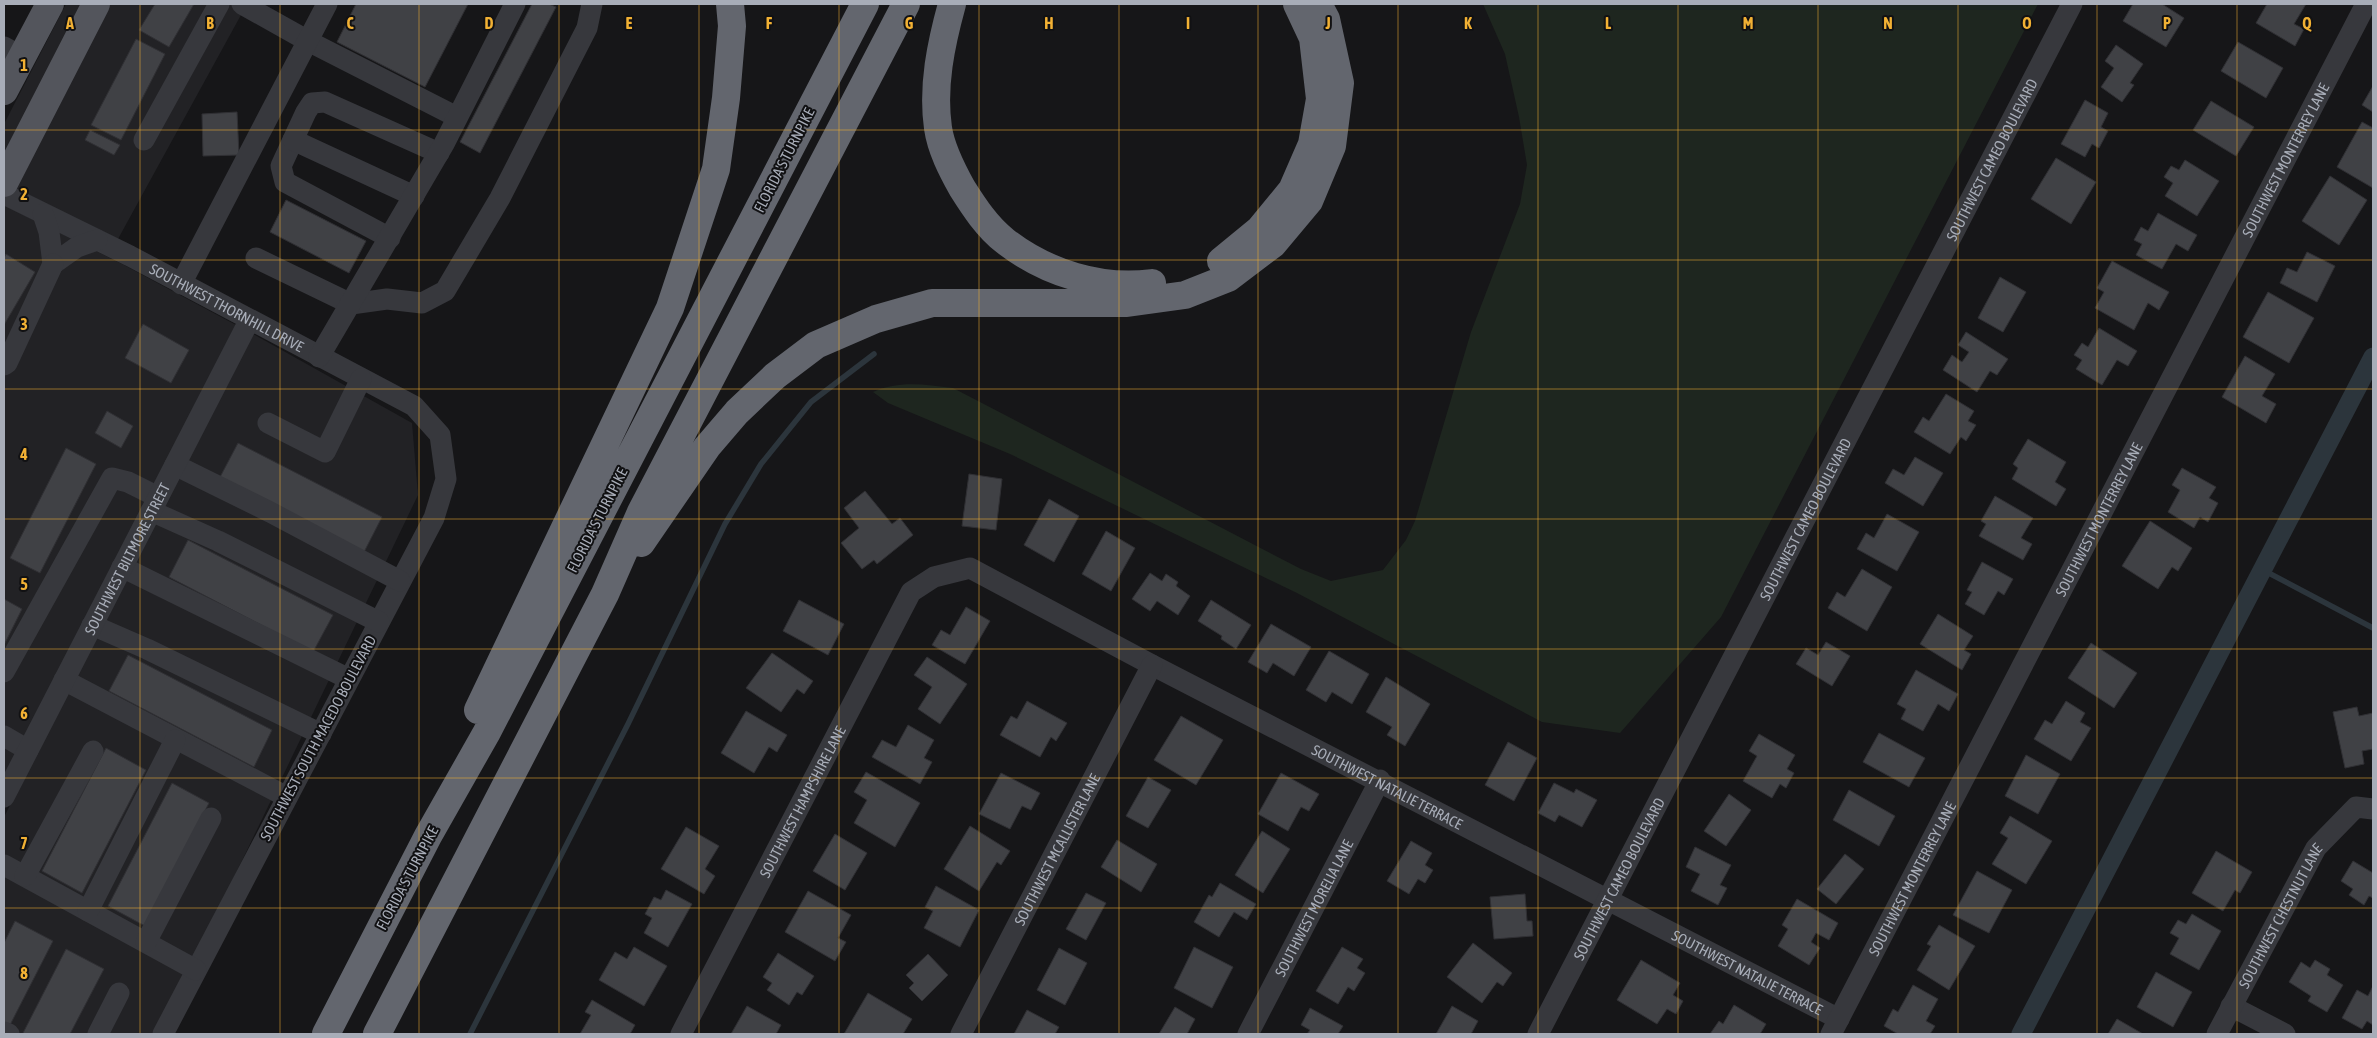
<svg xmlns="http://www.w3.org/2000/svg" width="2377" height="1038" viewBox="0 0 2377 1038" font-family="'Asap Condensed',sans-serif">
  <rect width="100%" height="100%" fill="#161618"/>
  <path fill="#222225" d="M66,4h19l-81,158v-38z
    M107,4h140l-129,235 -106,-52z
    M4,205l120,60 112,60 -232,451z
    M253,334l159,89 6,72 -232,482 -30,57h-152v-217z"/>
  <path fill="#1e261f" d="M1483,4h555l-317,613 -101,116 -78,-11 -245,-129 -287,-139 -122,-51 -15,-11c27,-12 52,-7 80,-4l348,181 30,12 52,-11 23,-30 9,-19 56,-189 49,-128 7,-39 -8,-48 -14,-63z"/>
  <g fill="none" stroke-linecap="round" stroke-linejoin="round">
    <path stroke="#2c353c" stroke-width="5.5" d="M2263,570l110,58
      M470,1034l158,-310 97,-200 36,-60 50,-62 63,-48"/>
    <path stroke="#2c353c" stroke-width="19" d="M2021,1034l352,-677"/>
  </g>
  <path fill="#404145" stroke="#303034" d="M155,4h39l-25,43 -30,-17z
    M356,4h112l-43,83 -88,-45z
    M532,4h17l7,3 -76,146 -20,-11z
    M2133,4h29l22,14 -18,29 -43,-26z
    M2267,4h39l-12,20 10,5 -9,17 -39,-23z
    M136,39l29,15 -44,86 -30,-15z
    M2238,42l45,26 -17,30 -45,-27z
    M2116,45l27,19 -13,19 4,2 -12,17 -21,-15 13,-19 -9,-7z
    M2373,86v26l-11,-7z
    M2085,100l23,13 -7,14 7,4 -9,17 -7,-4 -7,13 -24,-13z
    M2211,101l43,26 -18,29 -43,-26z
    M237,112l2,43 -36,1 -1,-42z
    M2362,122l11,6v60l-36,-21z
    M90,130l30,15 -6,10 -29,-15z
    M2056,158l40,24 -25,42 -40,-25z
    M2185,160l34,21 -22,35 -32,-20 8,-13 -9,-6 7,-11 8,4z
    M2330,176l37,24 -28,45 -37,-24z
    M286,200l80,41 -17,32 -79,-41z
    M2158,213l39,22 -9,16 -12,-7 -14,25 -26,-14 6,-11 -8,-4 7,-13 7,4z
    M2307,252l28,14 -18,36 -37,-19 7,-15 10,4z
    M6,254l29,18 -31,53v-67z
    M2112,261l57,31 -10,18 -11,-7 -14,27 -39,-22 9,-16 -7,-4z
    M2000,277l26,15 -23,40 -25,-14z
    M2268,292l46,26 -25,45 -46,-26z
    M143,324l46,26 -18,33 -46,-25z
    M2099,328l38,23 -9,15 -11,-6 -15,25 -26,-16 6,-9 -8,-5 8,-12 6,4z
    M1966,332l42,27 -11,16 -7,-4 -13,21 -34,-22 9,-15 10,7 7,-10 -11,-7z
    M2245,356l30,18 -13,22 14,8 -10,19 -44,-26z
    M1946,394l28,17 -6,10 8,4 -10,16 -5,-4 -11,17 -36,-22 9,-15 6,4z
    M107,411l26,15 -12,22 -26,-15z
    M2028,439l38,23 -11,20 11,7 -10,17 -44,-27 6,-11 -5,-4z
    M238,443l144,74 -19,37 -144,-75z
    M66,448l30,16 -56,109 -30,-15z
    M1915,457l28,16 -20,33 -38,-23 8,-14 11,6z
    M2182,468l34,19 -7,11 9,5 -10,19 -8,-5 -6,11 -26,-16 12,-22 -8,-5z
    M969,474l33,5 -6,51 -34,-4z
    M865,491l27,33 8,-6 13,17 -36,29 -3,-4 -12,9 -21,-26 18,-15 -15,-20z
    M1995,496l38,22 -12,20 11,6 -9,16 -44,-24 7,-12 -5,-3z
    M1049,499l30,17 -25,46 -30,-17z
    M1887,514l32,18 -22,39 -40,-22 9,-16 8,5z
    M2150,521l42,27 -14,23 -6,-4 -14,22 -36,-23z
    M1106,531l29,17 -24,43 -29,-17z
    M188,540l145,75 -20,37 -144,-75z
    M1982,562l31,17 -9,16 -6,-4 -14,24 -19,-11 7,-12 -5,-2z
    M1862,569l30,18 -25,44 -39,-23 9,-16 8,5z
    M1150,573l12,8 4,-7 12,8 -2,4 14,10 -12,19 -21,-14 -7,10 -18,-12z
    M4,599l18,10 -18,36z
    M799,600l45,24 -16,31 -45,-24z
    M1211,600l40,25 -15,24 -15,-10 1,-3 -24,-15z
    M966,607l24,14 -25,43 -33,-19 9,-15 9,5z
    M1938,614l35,22 -9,14 7,4 -9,16 -42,-26z
    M1271,624l40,23 -17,29 -21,-13 -6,10 -19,-11z
    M1826,642l24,14 -18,30 -36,-22 10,-16 12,7z
    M2091,643l46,30 -23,35 -46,-30z
    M1329,651l40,23 -17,30 -20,-12 -6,10 -20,-12z
    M772,653l41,28 -9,13 -7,-5 -16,23 -35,-24z
    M128,655l144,75 -18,37 -145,-76z
    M927,657l40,27 -27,40 -22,-15 14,-22 -18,-12z
    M1916,670l42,24 -9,17 -11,-7 -15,27 -22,-12 5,-10 -9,-5z
    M1386,677l44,27 -25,42 -18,-11 5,-8 -26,-15z
    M1027,701l40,22 -11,18 -5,-4 -11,20 -40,-22 11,-19 6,3z
    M2066,701l19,12 -5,9 11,6 -20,33 -37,-22 11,-19 7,4z
    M2357,707l2,9 14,-3v36l-11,2 2,13 -19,4 -12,-56z
    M746,711l41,24 -10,17 -8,-5 -15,26 -33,-20z
    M1181,716l42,24 -27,45 -42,-25z
    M908,725l26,15 -10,18 8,4 -12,22 -48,-27 10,-17 14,7z
    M1879,733l46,25 -16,29 -46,-25z
    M1759,734l36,21 -8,14 7,4 -8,15 -6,-4 -8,14 -29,-17 14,-25 -8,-5z
    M1508,742l29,16 -23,43 -29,-16z
    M106,748l40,22 -64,123 -40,-22z
    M2026,755l34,19 -22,40 -33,-18z
    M866,772l54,31 -25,44 -41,-24 13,-23 -13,-8z
    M1001,773l39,20 -9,17 -9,-4 -12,23 -31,-15z
    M1281,773l38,21 -10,17 -8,-4 -13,24 -30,-17z
    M1148,777l23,13 -23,38 -22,-12z
    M172,783l37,20 -64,123 -37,-20z
    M1554,783l20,10 2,-4 21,11 -15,27 -23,-12 -4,7 -17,-9z
    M1849,790l46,26 -16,30 -46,-26z
    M1729,794l22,16 -25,36 -22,-15z
    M2010,816l42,25 -26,43 -34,-20 16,-26 -8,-5z
    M970,826l40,25 -9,14 -4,-3 -18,29 -35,-22z
    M686,827l33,19 -14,23 10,7 -11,18 -43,-25z
    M1262,831l28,18 -27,44 -28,-18z
    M835,834l32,19 -22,37 -32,-19z
    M1117,840l40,24 -16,28 -40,-25z
    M1411,841l21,12 -7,12 8,5 -8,13 -7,-4 -9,15 -22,-13z
    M1695,847l36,18 -11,20 7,3 -9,17 -27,-14 9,-17 -14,-7z
    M2216,851l36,21 -12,21 -5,-3 -12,21 -31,-18z
    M1845,854l19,15 -28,35 -19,-15z
    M2353,861l20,12v25l-4,-2 -5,9 -15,-10 4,-6 -12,-8z
    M1977,871l35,19 -23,43 -36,-18z
    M1220,883l36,21 -9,16 -13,-8 -15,25 -25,-15 15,-27 3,2z
    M936,886l43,24 -19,37 -36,-19 9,-17 -8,-4z
    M666,890l26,14 -24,43 -24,-14 8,-15 -7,-4 9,-17 7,3z
    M808,891l43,24 -13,23 8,4 -11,19 -50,-29z
    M1086,893l20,10 -20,37 -20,-11z
    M1525,894l2,27h5l1,15 -39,3 -4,-42z
    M1797,899l41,24 -9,17 -13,-7 -5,9 9,6 -11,17 -31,-19 10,-17 -6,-4z
    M2192,914l29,17 -22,39 -29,-16 9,-16 -9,-5 8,-13 8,4z
    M15,921l38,20 -43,84 -6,-3v-79z
    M1939,925l36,21 -26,44 -32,-20 14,-24 -4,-2z
    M1473,943l39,30 -9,13 -6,-4 -15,21 -35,-26z
    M634,947l33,19 -23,40 -45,-26 16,-28 12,7z
    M1194,947l39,20 -21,41 -38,-20z
    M1342,947l21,12 -6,9 8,5 -11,18 -6,-4 -10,17 -22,-13z
    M1059,948l28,15 -22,42 -28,-15z
    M66,949l38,20 -34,65h-44l-3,-1z
    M778,953l36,23 -12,19 -5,-3 -8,13 -22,-15 5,-7 -9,-6z
    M928,954l20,21 -26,26 -13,-13 5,-5 -8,-8z
    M1641,960l39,23 -7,12 10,6 -7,13 -9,-5 -10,15 -40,-24z
    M2315,960l15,9 -3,6 16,10 -16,27 -19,-11 3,-5 -22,-14 12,-20 9,6z
    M2156,972l36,20 -19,35 -36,-20z
    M1913,985l25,14 -12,22 9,5 -5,8h-32l-14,-8 9,-17 5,3z
    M2373,986v39l-6,-4 -5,8 -20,-11 15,-28 11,6z
    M868,993l44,26 -9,15h-59z
    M592,1000l43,25 -5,9h-50l11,-19 -6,-3z
    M1734,1005l32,19 -6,10h-50l9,-13 4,3z
    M747,1006l34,19 -5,9h-45z
    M1452,1006l26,15 -7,13h-35z
    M1175,1007l20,12 -8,15h-28z
    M1310,1008l33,18 -5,8h-31l3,-4 -9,-5z
    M1027,1010l32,17 -4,7h-41z
    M2117,1019l26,15h-35z"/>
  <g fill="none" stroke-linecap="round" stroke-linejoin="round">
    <g stroke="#37383d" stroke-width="21">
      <path d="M242,4l66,37 149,76"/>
      <path d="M4,47l18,10"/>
      <path d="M144,140l75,-136"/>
      <path d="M293,140l-12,26 4,16 105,56"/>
      <path id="s1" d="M4,194l126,62 284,150 26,29 6,44 -12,39 -271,516"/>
      <path d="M414,196l-121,-56 13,-28 6,-9 13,-1 114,51"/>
      <path d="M43,214l6,18 4,32 24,-17 20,-7"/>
      <path d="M256,258l95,46 36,-5 35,4 23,-12 55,-93 87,-170 5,-24"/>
      <path d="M181,284l146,-280"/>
      <path d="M319,357l125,-213 71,-140"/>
      <path d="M4,365l3,-2 46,-99"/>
      <path d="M268,423l57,29 36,-73"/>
      <path d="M175,465l95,47 130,69"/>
      <path d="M151,511l67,30 161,81"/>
      <path d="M122,567l227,112"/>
      <path d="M92,625l55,24 174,85"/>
      <path d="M4,672l108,-194 16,4 30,15"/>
      <path d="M64,680l223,117"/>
      <path d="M4,736l24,14"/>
      <path id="s2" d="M4,797l245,-476"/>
      <path d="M4,865l192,105"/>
      <path d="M25,876l68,-125"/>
      <path d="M88,911l87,-171"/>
      <path d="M146,942l65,-124"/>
      <path d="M2231,1006l54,28"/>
      <path d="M4,1032l5,2"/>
      <path d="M98,1034l21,-41"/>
      <path id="s3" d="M681,1034l230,-442 23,-15 36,-9 182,97 687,354"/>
      <path id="s4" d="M961,1034l191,-369"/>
      <path id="s5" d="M1248,1034l132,-254"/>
      <path id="s6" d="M1538,1034l534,-1030"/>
      <path id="s7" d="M1831,1034l535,-1030"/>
      <path id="s8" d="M2217,1034l99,-186 40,-41 17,2"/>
    </g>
    <path stroke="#53555c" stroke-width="28" d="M4,91l46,-87
      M4,183l92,-179"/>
    <path stroke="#63666e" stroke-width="28" d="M952,4c-11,40 -20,82 -14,124 3,21 14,42 24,60 12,19 25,39 43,53 41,32 96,49 147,42
      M1221,261l39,-32 32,-39 20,-46 8,-45 -7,-61 -16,-34
      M641,543l66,-96 30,-35 38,-36 41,-31 60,-26 56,-16h195l58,-8 43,-17 45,-34 36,-43 23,-55 8,-63 -14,-64 -8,-15
      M478,710l192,-402 46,-139 10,-71 6,-72 -2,-22
      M326,1034l102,-198 59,-104 378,-728
      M377,1034l228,-440 36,-82 265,-508"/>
  </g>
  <path fill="none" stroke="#f2b134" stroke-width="1" stroke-opacity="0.55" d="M140,4v1030M280,4v1030M419,4v1030M559,4v1030M699,4v1030M839,4v1030M979,4v1030M1119,4v1030M1258,4v1030M1398,4v1030M1538,4v1030M1678,4v1030M1818,4v1030M1958,4v1030M2097,4v1030M2237,4v1030M4,130h2369M4,260h2369M4,389h2369M4,519h2369M4,649h2369M4,778h2369M4,908h2369"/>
  <g text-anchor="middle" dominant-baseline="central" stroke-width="4" stroke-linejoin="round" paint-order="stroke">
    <g font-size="15" fill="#a8adb8" stroke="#111113">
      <text transform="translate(784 160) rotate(-63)">FLORIDA'S TURNPIKE</text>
      <text stroke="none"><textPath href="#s6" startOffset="985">SOUTHWEST CAMEO BOULEVARD</textPath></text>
      <text stroke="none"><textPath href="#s7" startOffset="985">SOUTHWEST MONTERREY LANE</textPath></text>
      <text stroke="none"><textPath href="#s1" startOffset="250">SOUTHWEST THORNHILL DRIVE</textPath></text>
      <text stroke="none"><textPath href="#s6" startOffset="580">SOUTHWEST CAMEO BOULEVARD</textPath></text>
      <text stroke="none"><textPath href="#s7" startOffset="580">SOUTHWEST MONTERREY LANE</textPath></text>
      <text transform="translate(597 520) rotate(-63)">FLORIDA'S TURNPIKE</text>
      <text stroke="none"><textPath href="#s2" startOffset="268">SOUTHWEST BILTMORE STREET</textPath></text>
      <text transform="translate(318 738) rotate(-62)">SOUTHWEST SOUTH MACEDO BOULEVARD</text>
      <text stroke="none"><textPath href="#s3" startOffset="1034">SOUTHWEST NATALIE TERRACE</textPath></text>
      <text stroke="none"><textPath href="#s3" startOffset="262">SOUTHWEST HAMPSHIRE LANE</textPath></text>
      <text stroke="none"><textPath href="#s4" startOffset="208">SOUTHWEST MCALLISTER LANE</textPath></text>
      <text transform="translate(407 878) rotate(-62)">FLORIDA'S TURNPIKE</text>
      <text stroke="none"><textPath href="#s6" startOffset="175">SOUTHWEST CAMEO BOULEVARD</textPath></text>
      <text stroke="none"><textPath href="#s7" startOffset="175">SOUTHWEST MONTERREY LANE</textPath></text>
      <text stroke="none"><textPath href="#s5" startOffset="142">SOUTHWEST MORELIA LANE</textPath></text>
      <text stroke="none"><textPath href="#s8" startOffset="134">SOUTHWEST CHESTNUT LANE</textPath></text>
      <text stroke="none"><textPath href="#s3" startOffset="1439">SOUTHWEST NATALIE TERRACE</textPath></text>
    </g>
  </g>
  <g font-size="16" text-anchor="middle" font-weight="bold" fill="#f2b134" stroke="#111113" stroke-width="4" stroke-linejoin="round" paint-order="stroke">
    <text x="70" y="29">A</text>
    <text x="210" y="29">B</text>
    <text x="350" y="29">C</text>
    <text x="489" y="29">D</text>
    <text x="629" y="29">E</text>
    <text x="769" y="29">F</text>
    <text x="909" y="29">G</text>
    <text x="1049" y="29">H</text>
    <text x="1188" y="29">I</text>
    <text x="1328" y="29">J</text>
    <text x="1468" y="29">K</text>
    <text x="1608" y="29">L</text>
    <text x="1748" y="29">M</text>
    <text x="1888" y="29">N</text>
    <text x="2027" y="29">O</text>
    <text x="2167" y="29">P</text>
    <text x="2307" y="29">Q</text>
    <text x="24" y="71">1</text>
    <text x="24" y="200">2</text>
    <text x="24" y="330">3</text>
    <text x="24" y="460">4</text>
    <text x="24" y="590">5</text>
    <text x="24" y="719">6</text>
    <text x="24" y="849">7</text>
    <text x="24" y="979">8</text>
  </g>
  <rect width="2377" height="1038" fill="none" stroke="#a8adb8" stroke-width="10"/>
</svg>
